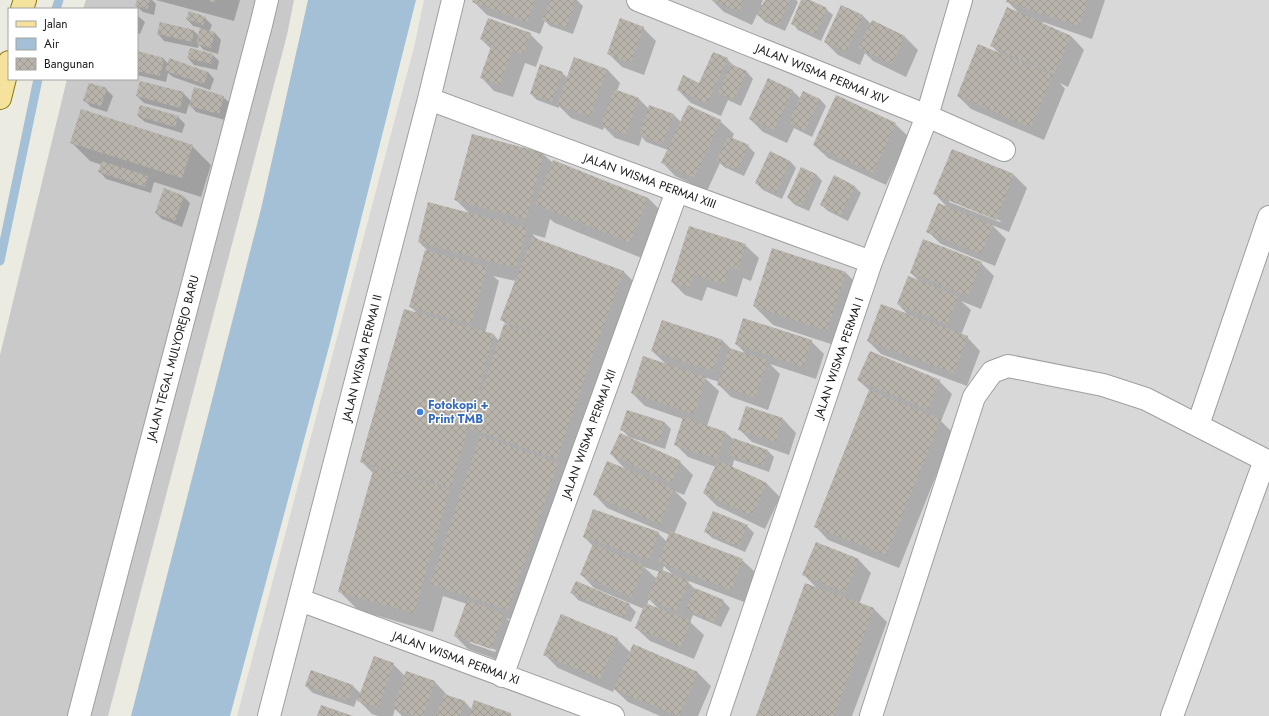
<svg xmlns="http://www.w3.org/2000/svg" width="1269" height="716" viewBox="0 0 1269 716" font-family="Jost,sans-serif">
  <defs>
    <pattern id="building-cross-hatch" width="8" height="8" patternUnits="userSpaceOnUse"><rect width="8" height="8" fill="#b8b3ab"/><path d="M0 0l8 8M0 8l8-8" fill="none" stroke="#9e9993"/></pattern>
  </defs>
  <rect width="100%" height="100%" fill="#ecebe1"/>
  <path fill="#d9d8d8" d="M424,0h845v716h-1032l177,-669z"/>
  <path fill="#c9c9c9" d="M86,0h208l-7,35 -179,681h-108v-361l67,-276h70v-70h-54z"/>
  <path fill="#a4c0d7" d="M308,0h108l-86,343 -100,373h-99l130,-507z"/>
  <path fill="#0003" fill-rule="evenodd" d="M138,0h14l4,4 -2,11 -11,-3 -7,-6z
    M156,0h84l-6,21z
    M474,0h103l6,6 -10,28 -23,-8 -5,-5 -5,13 -53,-19 -13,-13z
    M712,0h51l-2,5h2l3,-5h30l2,2 -13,29 -20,-9 -8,-8 -5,11 -28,-13z
    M802,0h5l19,9 7,6 -12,26 -23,-11 -6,-7z
    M1008,0h97l-13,39 -49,-17 -1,2 29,12 13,14 -16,37 -8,-4 5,6 -21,51 -73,-31 -13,-13 43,-41 -10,-10 28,-32 -12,-12z
    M842,6l21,10 8,8 34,13 13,13 -12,27 -33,-16 -8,-8 -5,12 -22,-10 -13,-13z
    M137,15l8,7 -5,12 -3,-1z
    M205,18l7,7 -3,7 6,1 6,7 -3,14 -14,-4 -5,-5 -1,3 -34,-7 -6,-7 2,-11 34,8 5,5 2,-8 -8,-2 -6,-7z
    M643,28l13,13 -12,34 -22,-8 -14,-14z
    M530,34l13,13 -7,20 -11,-4 -12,34 -19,-6 -13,-14 10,-28 -10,-10z
    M137,52l27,7 4,5 40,8 6,7 -4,11 -37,-13 -5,-4 -2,9 -29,-7z
    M213,55l6,6 -2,9 -23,-5 -6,-7z
    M727,59l8,8 12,5 6,7 -12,27 -13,-6 -7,16 -30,-13 -13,-13 22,-6z
    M607,69l13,14 -3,8 21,7 11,11 1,-2 24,8 7,7 39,-1 14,13 -2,5 16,7 7,7 -11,23 -20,-9 -4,-4 -13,28 -32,-15 -13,-14 6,-12 -22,-8 -4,-5 -3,9 -24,-8 -11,-11 -1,3 -32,-12 -12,-12v2l-22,-8 -6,-6 31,-21 6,5z
    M106,89l7,7 -6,16 -16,-5 -7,-7z
    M792,90l8,8 20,1 6,7 -14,31 -18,-9 -7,15 -24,-11 -13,-13z
    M183,93l8,8 32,-4 7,6 -5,17 -29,-8 -7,-8 -3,10 -42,-11 -7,-7z
    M138,116l40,1 7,7 -3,9 -37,-11z
    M895,124l14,13 -23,48 -58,-27 -14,-13z
    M71,142l121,4 19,19 -10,32 -47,-15 -3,11 -45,-14 -6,-7 2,-7 -12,-4z
    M770,152l20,9 6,7 -14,31 -19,-9 -7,-7z
    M543,154l10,9 95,35 19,19 -18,44 -94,-38 -5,-4 -5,19 -13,-4 6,6 86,32 19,19 -73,180 -7,-2 8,8 -49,146 -16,-5 11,10 -13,34 -36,-13 -13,-13 12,-32 -24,-8 -10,36 -75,-22 -19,-19 34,-118 -11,-11 56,-148 -8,-8 19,-54 -10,-10 50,-29 -13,-13zM493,276l23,5 -14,39 6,6 -9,15 -5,-6 -9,-2 14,-52zM470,641l26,9 -1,2 -25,-9z
    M816,174l6,7 -13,30 -14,-6 -7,-7z
    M1014,175l13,13 -18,44 -17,-7 14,14 -11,27 -54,-22 -14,-13 21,-23 -13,-14zM949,200l52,21 -1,1 -51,-20z
    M854,186l7,7 -13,28 -20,-10 -7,-6z
    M184,197l6,6 -8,24 -20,-8 -6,-6z
    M745,245l14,13 -8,23 -8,-3 -6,19 -30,-10 -5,14 -17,-6 -13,-13z
    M773,249l73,24 19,19 -19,57 -73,-24 -19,-19z
    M981,263l13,13 -13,33 -20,-8 10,9 -10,25 6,2 13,14 -13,35 -86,-32 -13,-13 41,-25 -11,-12 22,-22 -9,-9z
    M662,321l61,20 8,8 15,5 -10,-10 75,-3 13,13 -8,25 -46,-15 10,10 -12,36 -37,-13 -13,-13 1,-2 -15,-5 15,14 -12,35 19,7 8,7 34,11 6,6 -5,15 -35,-12 -2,8 35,16 13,13 -15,32 -48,-23 -13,-13 12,-26 -28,-10 -13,-13 8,-25 -38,-13 -13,-13 35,-28 -15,-14z
    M858,380l81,1 13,13 -11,27 12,12 -54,135 -71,-28 -13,-14 55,-135z
    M746,407l37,12 13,14 -7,22 -37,-13 -13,-13z
    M665,423l6,6 -6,20 -36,-12 -7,-7z
    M611,454l69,8 13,13 -9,20 -9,-4 12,12 -13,31 68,26 14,13 -12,29 -58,-22 10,10 27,11 7,7 -9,19 -28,-12 -3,7 14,13 -10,24 -44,-18 -14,-13 8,-19 -50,-21 -13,-14 12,-28 -9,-9 74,-4 9,9 3,-7 -63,-27 -13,-14 32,-24zM664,566l11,11 -13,-5zM644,567l16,5 -3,7zM649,599l11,11 -13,-5z
    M747,526l7,7 -9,19 -33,-14 -7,-7z
    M858,559l13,14 -12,31 15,5 13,13 -35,94h-95l60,-128 -13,-13z
    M572,593l57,12 7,7 -5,10 -53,-22z
    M617,639l14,14 3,-8 64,28 13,13 -13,30h-38l-32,-14 -14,-13 -1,3 -55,-24 -13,-13z
    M393,664l12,12 30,6 13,14 17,6 7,8 38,4 2,2h-110l-7,-7 -2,7h-15l-6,-2 -15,-15 -3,8 -41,-14 -7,-7 5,-15 42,15 8,8z"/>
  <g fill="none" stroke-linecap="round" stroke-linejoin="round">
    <path stroke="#a4c0d7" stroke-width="9" d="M56,9l3,-9
      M0,261l38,-182"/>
  </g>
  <path fill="url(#building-cross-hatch)" d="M137,0h13l-2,9 -13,-3z
    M205,0h11l-1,3z
    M473,0h62l-8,22 -55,-20z
    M550,0h26l-10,28 -24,-8z
    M712,0h32l-5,12z
    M765,0h25l-12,25 -21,-10z
    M801,0h9l17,8 -12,27 -24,-11z
    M1007,0h81l-9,26 -73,-24z
    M841,5l22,10 -17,37 -22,-10z
    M1007,7l64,29 -17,38 -64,-28z
    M189,11l17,6 -3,8 -17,-6z
    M488,18l43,15 -8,21 -11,-4 -12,35 -20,-7 12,-34 -12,-5z
    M620,18l24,9 -13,36 -24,-9z
    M872,20l33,16 -13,28 -34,-16z
    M160,22l34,8 -2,12 -35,-8z
    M200,28l15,4 -4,16 -15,-4z
    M978,44l75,31 -22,52 -74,-31z
    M190,48l23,6 -2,10 -24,-6z
    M137,51l27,7 -4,18 -23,-5z
    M713,52l15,6 -21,46 -30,-14 6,-15 16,8z
    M574,57l33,12 -17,48 -33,-12z
    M169,58l39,14 -4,12 -39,-13z
    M540,64l23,8 -11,30 -22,-8z
    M731,64l16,7 -13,29 -16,-7z
    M768,78l25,12 -19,40 -25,-11z
    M140,81l44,11 -4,16 -44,-12z
    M89,83l18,5 -6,18 -18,-5z
    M194,87l30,9 -5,18 -30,-8z
    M614,89l25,9 -13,36 -25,-9z
    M803,91l17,8 -15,32 -17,-8z
    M836,95l60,28 -23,50 -60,-28z
    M140,105l39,11 -4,11 -38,-11z
    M649,105l25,9 -11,30 -24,-9z
    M688,105l33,15 -27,58 -33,-15z
    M81,109l112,36 -11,33 -112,-35z
    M472,134l72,19 -18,66 -72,-19z
    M728,136l21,9 -12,25 -21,-9z
    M952,149l62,25 -18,46 -63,-26z
    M770,151l20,10 -14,32 -21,-10z
    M553,160l95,38 -18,45 -95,-39z
    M102,161l46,15 -3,11 -47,-15z
    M801,167l15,7 -14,31 -15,-7z
    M834,175l21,11 -14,29 -21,-10z
    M164,188l20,8 -9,25 -20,-8z
    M428,202l99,26 -11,40 -98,-26z
    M938,203l55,22 -12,29 -55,-22z
    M689,226l57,18 -8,25 -8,-3 -6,18 -30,-9 -5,13 -18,-6z
    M532,237l92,34 -31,83 -36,105 -89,-31 -17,59 -91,-25 44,-153 90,25 -24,88 34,-98 71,24 -75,-28z
    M923,239l59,23 -14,34 -58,-23z
    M772,248l74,24 -19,59 -74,-25z
    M425,250l62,17 -16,57 -62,-17z
    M908,276l50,20 -11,29 -50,-21z
    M881,304l87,32 -14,37 -87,-32z
    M743,318l69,22 -9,27 -68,-23z
    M662,320l61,20 -10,31 -62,-20z
    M729,348l39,12 -13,37 -38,-12z
    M870,351l70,29 -12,30 -71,-30z
    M643,356l63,21 -12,37 -63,-21z
    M869,390l72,29 -55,136 -72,-28z
    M746,406l37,12 -7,24 -38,-12z
    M627,410l38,12 -7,21 -38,-13z
    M683,417l43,15 -9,27 -43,-14z
    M620,433l61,28 -10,22 -61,-29z
    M480,436l78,27 -50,147 -78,-26z
    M733,438l35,12 -5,16 -35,-11z
    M718,460l49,23 -15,33 -49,-23z
    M607,461l67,28 -14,35 -67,-29z
    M374,467l76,22 -36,124 -76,-21z
    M593,509l66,23 -10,28 -66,-23z
    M713,511l35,14 -10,21 -34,-14z
    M670,531l73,28 -12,31 -73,-28z
    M816,542l43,17 -14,34 -43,-18z
    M593,544l52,22 -14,31 -51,-22z
    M660,569l29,12 -13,30 -29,-12z
    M576,581l54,23 -6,13 -54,-24z
    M805,583l69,25 -40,108h-78z
    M695,588l29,12 -10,22 -28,-13z
    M467,600l37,14 -13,35 -37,-13z
    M645,603l46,18 -10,26 -46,-19z
    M561,614l57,24 -18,41 -57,-24z
    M633,644l65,28 -19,44h-2l-63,-27z
    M374,656l20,7 -16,45 -21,-7z
    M311,670l42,15 -5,16 -43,-15z
    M406,671l29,10 -12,35h-8l-22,-8z
    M444,694l21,7 -5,15h-24z
    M474,700l37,13 -1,3h-41z
    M321,705l32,11h-36z"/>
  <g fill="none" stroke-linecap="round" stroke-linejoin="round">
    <defs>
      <path id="street" d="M638,0l289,116 77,34
        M429,99l248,92 194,71
        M1198,425l71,-208
        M300,600l313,116
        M502,676l175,-485
        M79,716l182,-691 6,-25
        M269,716l160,-617 24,-99
        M718,716l153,-454 56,-146 34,-116
        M871,716l103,-319 18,-25 16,-6 95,19 43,14 123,63
        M1172,716l93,-256"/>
      <path id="primary" d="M22,9l3,-9
        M0,98l9,-36"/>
    </defs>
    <use href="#street" stroke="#9f9f9f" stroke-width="24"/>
    <use href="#primary" stroke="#887a0a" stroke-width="24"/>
    <use href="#street" stroke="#fff" stroke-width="22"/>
    <use href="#primary" stroke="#f5e29d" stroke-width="22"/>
  </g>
  <circle fill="#3f7fe0" stroke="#fff" stroke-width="1.5" cx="420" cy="412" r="4"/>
  <g text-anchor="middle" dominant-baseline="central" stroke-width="3" stroke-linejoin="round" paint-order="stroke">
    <g font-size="12" fill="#1b1b1b" stroke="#fff">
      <text transform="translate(822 74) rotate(22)">JALAN WISMA PERMAI XIV</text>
      <text transform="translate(650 181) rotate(20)">JALAN WISMA PERMAI XIII</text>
      <text transform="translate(173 358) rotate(-75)">JALAN TEGAL MULYOREJO BARU</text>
      <text transform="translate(362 358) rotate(-76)">JALAN WISMA PERMAI II</text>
      <text transform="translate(839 358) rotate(-71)">JALAN WISMA PERMAI I</text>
      <text transform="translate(589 434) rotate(-70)">JALAN WISMA PERMAI XII</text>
      <text transform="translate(456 658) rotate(20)">JALAN WISMA PERMAI XI</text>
    </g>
    <g font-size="12" font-weight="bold" fill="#366cbe" stroke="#fff" text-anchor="start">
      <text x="428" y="405">Fotokopi +<tspan x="428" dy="14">Print TMB</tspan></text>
    </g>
  </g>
  <rect x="8" y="8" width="130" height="72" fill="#ffffff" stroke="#a4a4a4"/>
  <rect x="16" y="21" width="20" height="6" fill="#f5e29d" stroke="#a4a4a4"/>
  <text x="44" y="28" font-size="12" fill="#1b1b1b">Jalan</text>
  <rect x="16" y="38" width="20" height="12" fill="#a4c0d7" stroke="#a4a4a4"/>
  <text x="44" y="48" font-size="12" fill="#1b1b1b">Air</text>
  <rect x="16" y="58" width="20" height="12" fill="url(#building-cross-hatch)" stroke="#a4a4a4"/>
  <text x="44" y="68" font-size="12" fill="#1b1b1b">Bangunan</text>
</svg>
